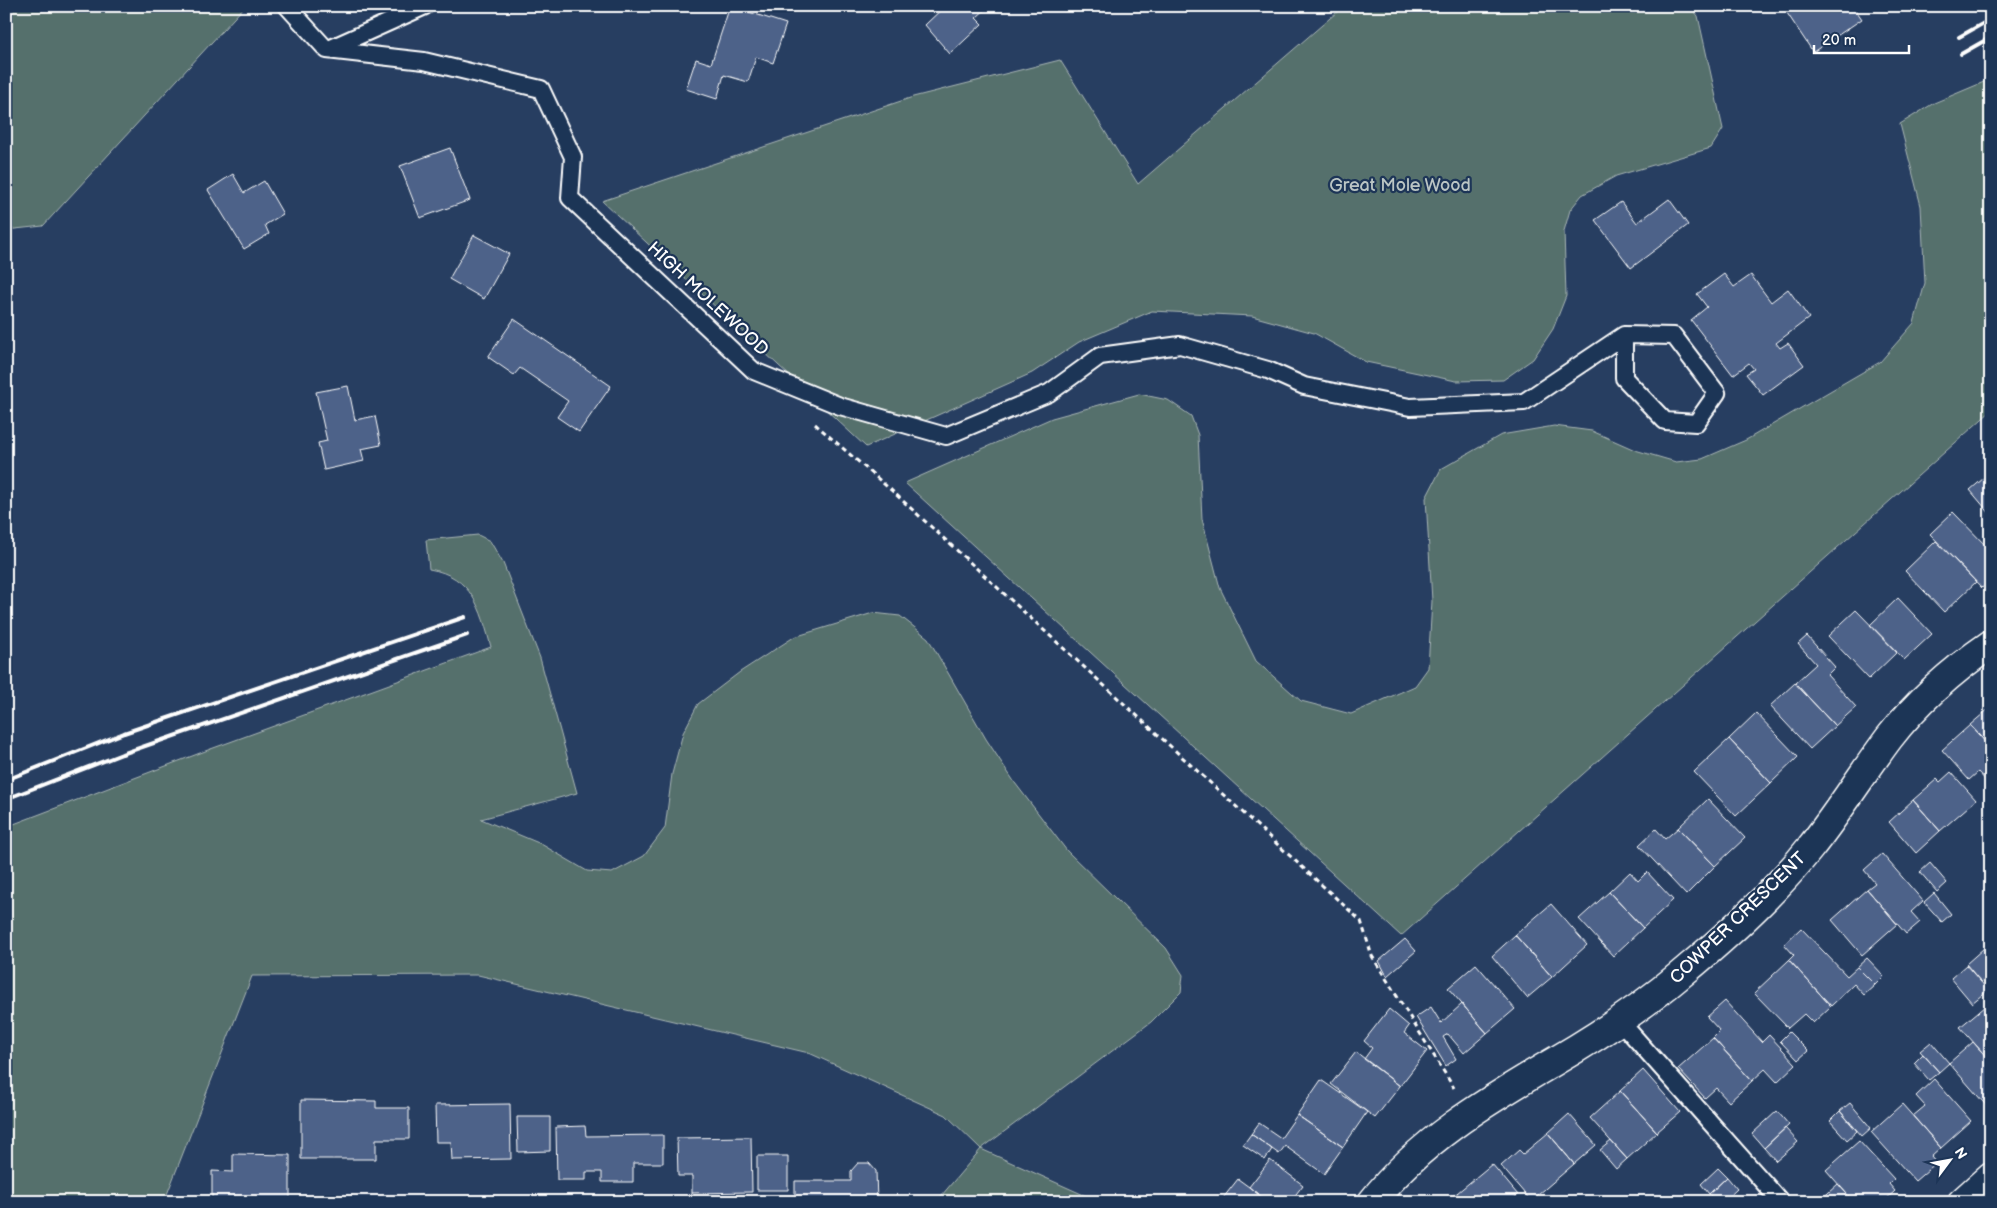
<svg xmlns="http://www.w3.org/2000/svg" width="1997" height="1208" viewBox="0 0 1997 1208" font-family="'Balsamiq Sans',sans-serif">
  <rect width="100%" height="100%" fill="#273e61"/>
  <filter id="ink" filterUnits="userSpaceOnUse"><feTurbulence type="fractalNoise" baseFrequency=".02" numOctaves="2"/><feDisplacementMap in="SourceGraphic" scale="10" xChannelSelector="R" yChannelSelector="G"/><feConvolveMatrix kernelMatrix="1 2 1 2 8 2 1 2 1" color-interpolation-filters="sRGB"/></filter>
  <g filter="url(#ink)">
    <path fill="#556f6c" stroke="#aab7b6" d="M6,6h239l-202,220 -37,4z
      M1344,6h346l8,10 25,113 -12,19 -95,28 -34,19 -12,15 -6,21 2,65 -13,33 -20,30 -30,21 -47,1 -90,-19 -52,-29 -62,-17 -100,-5 -73,31 -47,31 -166,74 -264,-246 311,-104 147,-37 78,124z
      M1991,79v332l-590,525 -496,-453 147,-65 87,-24 29,6 23,16 7,19 4,84 18,69 36,73 45,40 50,13 64,-28 13,-18 4,-67 -6,-103 15,-29 60,-34 53,-9 38,5 43,19 41,12 26,-3 44,-19 134,-78 34,-39 11,-40 -4,-77 -21,-82 34,-21z
      M478,535l12,6 13,22 37,95 37,135 -96,26 60,25 46,27 25,2 32,-17 21,-28 7,-54 11,-41 15,-29 42,-32 54,-35 79,-24 27,3 28,22 58,101 29,44 52,68 99,97 17,27 -2,17 -30,30 -170,127 105,47 -7,6h-143l45,-53 -35,-34 -137,-62 -331,-78 -226,1 -88,226h-158v-375l202,-77 283,-103c-10,-38 -19,-71 -62,-78l-3,-29z"/>
    <path fill="#4e6289" stroke="#fff" d="M730,6l56,18 -13,39 -17,-6 -8,25 -24,-7 -7,24 -31,-10 10,-30 15,5z
      M945,6h44l-13,12 6,6 -32,30 -25,-29z
      M1790,6h46l3,4 5,-4h9l9,13 -49,33 -28,-42z
      M450,148l20,52 -50,18 -20,-52z
      M233,174l11,19 20,-12 19,33 -18,11 4,9 -25,15 -36,-59z
      M1669,199l19,26 -57,43 -36,-48 26,-18 16,21z
      M474,235l35,19 -25,45 -35,-20z
      M1724,274l10,13 17,-12 20,27 17,-13 21,29 -33,25 4,5 8,-5 16,22 -41,30 -17,-21 8,-5 -5,-6 -16,12 -42,-55 16,-13 -10,-13z
      M514,319l97,67 -32,46 -22,-15 11,-16 -48,-33 -6,7 -26,-18z
      M348,386l7,34 20,-4 6,29 -20,4 3,12 -40,9 -6,-27 9,-2 -11,-49z
      M1991,472v43l-21,-25z
      M1953,512l38,39v29l-9,8 -52,-54z
      M1936,541l40,41 -32,30 -39,-41z
      M1898,598l34,36 -28,26 -34,-35z
      M1856,610l41,42 -28,27 -41,-43z
      M1807,636l28,31 -8,8 29,32 -21,19 -40,-43 21,-19 -18,-20z
      M1795,683l40,43 -25,23 -40,-43z
      M1991,707v41l-21,-23z
      M1756,713l42,44 -27,26 -42,-44z
      M1970,725l21,23v38l-13,-14 -9,8 -27,-30z
      M1729,739l42,44 -35,33 -42,-44z
      M1951,772l25,28 -36,31 -27,-31 24,-21 3,3z
      M1708,799l37,39 -30,28 -37,-38z
      M1913,800l27,31 -24,22 -27,-31z
      M1678,828l37,38 -29,29 -47,-50 17,-16 9,10z
      M1882,854l41,47 -12,11 9,10 -14,12 -39,-45 8,-6 -11,-13z
      M1930,863l17,20 -10,9 -17,-20z
      M1630,872l8,9 9,-9 26,28 -30,28 -34,-36z
      M1867,889l30,35 -35,31 -30,-35z
      M1609,892l34,36 -30,28 -34,-37z
      M1934,893l17,21 -9,8 -18,-20z
      M1551,904l36,41 -35,32 -37,-42z
      M1801,928l46,48 10,-9 18,18 -11,10 -10,-11 -23,22 -42,-46 5,-5 -10,-11z
      M1515,935l37,42 -25,21 -35,-42z
      M1405,939l11,12 -29,25 -8,-15z
      M1984,948l7,8v18l-10,8 -15,-18z
      M1867,958l17,18 -9,9 -18,-18z
      M1789,960l42,46 -18,17 -9,-9 -16,14 -34,-35z
      M1476,964l39,45 -28,24 -39,-45z
      M1966,965l22,25 -16,13 -21,-25z
      M1725,1001l37,41 7,-7 27,29 -19,18 -12,-13 -13,12 -39,-43 7,-7 -13,-14z
      M1991,1001v61l-31,-35z
      M1462,1004l25,29 -23,20 -16,-19 -5,3 13,22 -10,7 -30,-49 15,-10 10,16z
      M1389,1009l20,17 -5,7 23,18 -27,35 -36,-27 8,-11 -8,-7z
      M1789,1032l19,19 -10,9 -18,-19z
      M1713,1038l39,43 -23,21 -13,-14 -11,10 -27,-29z
      M1931,1042l18,21 -10,9 -19,-21z
      M1973,1042l18,20v49l-42,-48z
      M1356,1052l44,34 -25,32 -44,-34z
      M1923,1054l16,18 -10,8 -15,-17z
      M1643,1070l37,42 -23,20 -37,-41z
      M1934,1079l37,42 -30,27 -28,-32 12,-10 -9,-10z
      M1321,1080l46,32 -24,35 -46,-32z
      M1620,1091l37,41 -30,27 -37,-41z
      M301,1100l75,1v7h33v31h-33v20h-75z
      M1850,1103l21,25 -9,8 -22,-25z
      M510,1104l1,55 -59,1 -1,-18h-15l-1,-37z
      M1902,1104l39,44 -10,9 5,6 -21,18 -44,-49z
      M1777,1111l12,14 -25,23 -12,-14z
      M1840,1111l17,20 -10,9 -17,-19z
      M1569,1114l27,31 -22,19 -26,-31z
      M1297,1115l46,32 -19,27 -39,-28 -6,8 -28,-20 8,-11 22,15z
      M517,1117h33v34l-32,1z
      M585,1126l1,10 77,-1v28h-30v19h-31v-10h-16v8h-29l-1,-53z
      M1785,1128l13,14 -22,19 -12,-13z
      M1548,1133l26,31 -43,37 -30,-35 18,-16 4,4z
      M1251,1134l21,15 -7,11 -22,-15z
      M751,1137l1,55 -60,1v-17h-14l-1,-38z
      M1611,1141l16,18 -11,10 -16,-19z
      M1859,1141l35,38 -5,5 6,7 -12,11h-29l-28,-32z
      M233,1154l57,1v43h-29v4h-49v-31l21,1z
      M757,1156h31v34h-31z
      M1270,1160l33,25 -13,17h-22l-19,-15z
      M858,1163h11l7,8 1,31h-82v-21h56v-10z
      M1492,1164l26,31 -9,7h-45l-7,-9z
      M1718,1168l9,9 -18,17 -8,-10z
      M1727,1177l10,12 -14,13h-6l-8,-8z
      M1238,1179l11,8 19,15h-48z
      M1838,1184l16,18h-36z
      M1457,1193l7,9h-19z"/>
    <g fill="none" stroke-linecap="round" stroke-linejoin="round">
      <defs>
        <path id="service" d="M287,6l40,44 97,11 117,28 32,68 -3,41 184,173 86,35 106,30 103,-43 51,-37 80,-11 88,25 36,16 106,21 114,-5 100,-67
          M329,49l96,-43
          M1624,335l50,1 43,57 -21,30 -31,-2 -41,-43z
          M1620,1021l161,181"/>
        <path id="minor" d="M1372,1202c55,-70 130,-109 205,-154 36,-22 71,-46 103,-73 46,-38 93,-80 130,-127 28,-35 52,-74 79,-110 28,-36 64,-68 102,-94
          M1962,1202l29,-26"/>
      </defs>
      <use href="#service" stroke="#fff" stroke-width="20"/>
      <use href="#minor" stroke="#fff" stroke-width="31"/>
      <path stroke="#fff" stroke-width="3" stroke-dasharray="5 4" stroke-linecap="butt" d="M815,424l76,66 470,431 11,35 82,132"/>
      <use href="#service" stroke="#1d3557" stroke-width="16"/>
      <use href="#minor" stroke="#1d3557" stroke-width="28"/>
      <path stroke="#fff" stroke-width="4" d="M1959,37l32,-18
        M1961,54l30,-17
        M6,780l118,-47 341,-116
        M6,799l116,-45 345,-119"/>
    </g>
  </g>
  <g text-anchor="middle" dominant-baseline="central" stroke-width="4.5" stroke-linejoin="round" paint-order="stroke">
    <g font-size="18" fill="#bbc5c4" stroke="#1d3557">
      <text x="1400" y="185">Great Mole Wood</text>
    </g>
    <g font-size="18" fill="#fff" stroke="#1d3557">
      <text transform="translate(708 299) rotate(43)">HIGH MOLEWOOD</text>
      <text transform="translate(1738 918) rotate(-44)">COWPER CRESCENT</text>
    </g>
  </g>
  <rect width="1997" height="1208" fill="none" stroke="#1d3557" stroke-width="25"/>
  <rect x="12" y="12" width="1972" height="1183" fill="none" stroke="#fff" stroke-width="2" filter="url(#ink)"/>
  <g transform="translate(1950 1160) rotate(58)" stroke="#1d3557" stroke-width="4" paint-order="stroke">
  <path d="M0-4L9 19L0 12L-9 19Z" fill="#ffffff"/>
  <text y="-8" font-size="14" font-weight="bold" text-anchor="middle" fill="#ffffff">N</text>
  </g>
  <path d="M1814 45v8h95v-8" fill="none" stroke="#ffffff" stroke-width="2.5"/>
  <text x="1822" y="45" font-size="15" fill="#ffffff" stroke="#1d3557" stroke-width="4" paint-order="stroke">20 m</text>
</svg>
